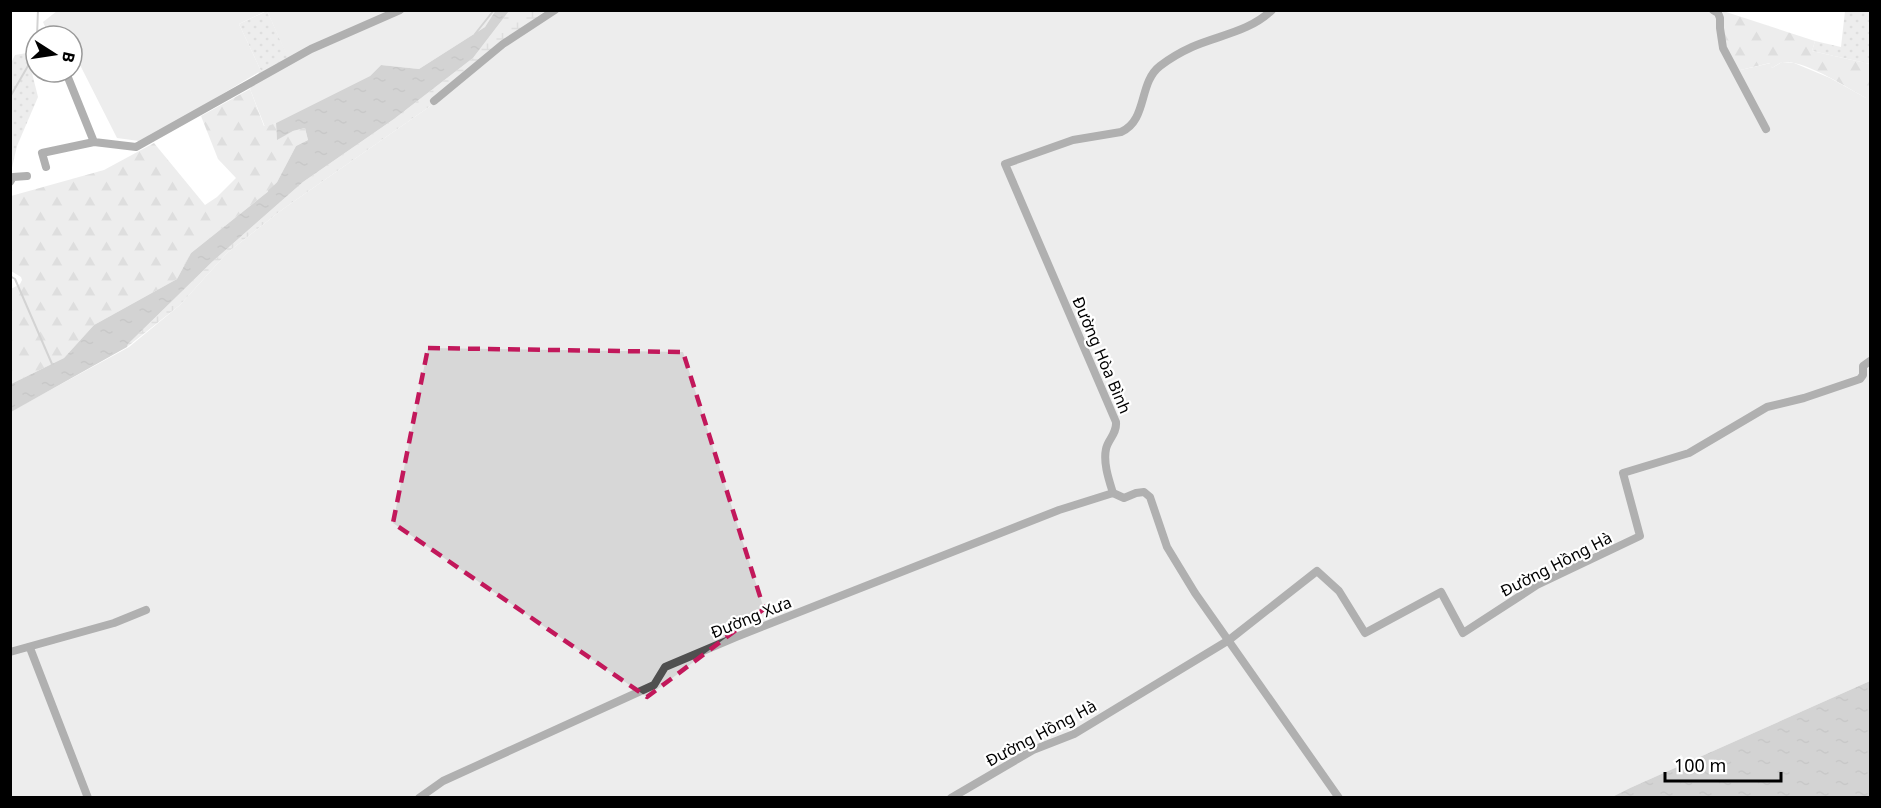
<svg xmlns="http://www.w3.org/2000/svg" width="1881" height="808" viewBox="0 0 1881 808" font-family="'Noto Sans',sans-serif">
  <defs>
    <pattern id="grass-dots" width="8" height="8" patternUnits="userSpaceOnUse" patternTransform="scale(1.5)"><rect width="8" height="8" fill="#d7d7d7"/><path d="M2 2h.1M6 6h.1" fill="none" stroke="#b7b7b7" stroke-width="1.8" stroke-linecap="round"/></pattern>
    <pattern id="forest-firs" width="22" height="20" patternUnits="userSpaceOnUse" patternTransform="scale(1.5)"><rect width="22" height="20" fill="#d7d7d7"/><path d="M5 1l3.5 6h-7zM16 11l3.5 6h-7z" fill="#b7b7b7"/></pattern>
    <pattern id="wetland-marsh" width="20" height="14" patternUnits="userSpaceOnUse" patternTransform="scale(1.5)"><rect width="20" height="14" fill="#d7d7d7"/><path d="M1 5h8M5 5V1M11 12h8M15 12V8" fill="none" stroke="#b7b7b7"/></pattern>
    <pattern id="water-ripples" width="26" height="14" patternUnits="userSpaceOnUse" patternTransform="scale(1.5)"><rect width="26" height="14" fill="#9e9e9e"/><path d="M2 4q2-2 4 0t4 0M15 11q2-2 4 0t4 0" fill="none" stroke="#868686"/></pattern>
  </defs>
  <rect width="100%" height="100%" fill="#fff"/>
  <path fill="url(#grass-dots)" d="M267,11l22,48 -28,12 -22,-47z
    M1845,11h25v53l-58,-13 3,-10 26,6z
    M27,53l11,44 -21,49 -6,26v-109l4,-8z"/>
  <path fill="url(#forest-firs)" d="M1723,11l92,30 -3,10 58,13v58l-4,-24c-18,-10 -61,-38 -82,-36 -4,0 -8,4 -12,6l-2,-5 -34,8c-9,-19 -16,-39 -13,-60z
    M250,89l14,37 12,-3 1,16 16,-8 12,-3 3,12 -12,6 -21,40 -84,67 -14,26 -83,46 -30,33 -53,26v-95l9,-5 2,-4 -1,-3 -10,-6v-75l93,-26 50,-27 51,62 12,-8 19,-19 -18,-19 -17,-43z"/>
  <path fill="url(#wetland-marsh)" d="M509,11h42l-112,89 -156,109 -56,44 -47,52 -53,42 1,-3 84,-82 91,-80 91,-63 79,-61z"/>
  <path fill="#d7d7d7" d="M57,11h209l-27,13 22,47 27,-13 -21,-47h229l-11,16 -66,42 -38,-4 -11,11 -94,47 -11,4 -15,-38 9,-17 -105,63 -15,6 -22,-3 -39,-77 -6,2v-27h-23l-6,-14z
    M551,11h1172c-3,21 4,41 13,60l35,-8 1,5 10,-6 12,1 36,15 36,20 4,8v575l-240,107 -18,9h-1601l-1,-385 119,-65 51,-42 47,-52 56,-44 156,-109z"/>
  <path fill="url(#water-ripples)" d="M496,10l13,1 -36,47 -79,61 -91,63 -91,80 -84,82 -1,3 -116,65v-28l53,-26 30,-33 83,-46 14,-26 84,-67 21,-40 12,-6 -3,-12 -12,3 -16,9 -1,-17 94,-47 11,-11 38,4 66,-42z
    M1870,681v116h-258l18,-9z"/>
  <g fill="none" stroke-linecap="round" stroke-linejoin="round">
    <path stroke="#9e9e9e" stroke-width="2" d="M475,34l19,-24
      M37,36l1,-26
      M10,97l26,-45
      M269,191l9,-8
      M10,276l5,3 37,85"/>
    <path stroke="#505050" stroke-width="8" d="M1272,10c-23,22 -53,25 -80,37 -11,5 -23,12 -32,19 -22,17 -12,54 -39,66l-48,8 -68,24 111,258c1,12 -8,17 -10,27 -3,14 3,31 7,44l11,5 12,-5 8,-1 6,5 17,50 28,46 144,205
      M1713,10l5,3 2,5v10l3,20 43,81
      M67,75l27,67
      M434,101l69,-57 52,-34
      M46,167l-4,-14 52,-11 42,5 175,-98 89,-39
      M10,182l3,-5 14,-1
      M30,648l58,150
      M10,652l104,-29 32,-13
      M419,798l24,-17 211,-96 11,-18 71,-30 323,-127 54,-17
      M951,798l82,-48 41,-16 155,-94 88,-69 22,20 26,42 76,-41 22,41 74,-48 103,-49 -17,-63 66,-20 78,-46 37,-9 56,-19 3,-4v-9l7,-5"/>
  </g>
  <path d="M0 0H1881V808H0ZM428,348l255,4 81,257 -117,88 -254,-174z" fill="#fff" fill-opacity=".55" fill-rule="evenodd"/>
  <path fill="none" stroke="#c2185b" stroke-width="4.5" stroke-dasharray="12 8" stroke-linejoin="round" d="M428,348l255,4 81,257 -117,88 -254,-174z"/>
  <g text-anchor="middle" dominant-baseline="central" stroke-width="4.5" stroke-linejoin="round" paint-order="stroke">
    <g font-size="16" fill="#000" stroke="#fff">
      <text transform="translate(1102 355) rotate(67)">Đường Hòa Bình</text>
      <text transform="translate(1556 564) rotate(-27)">Đường Hồng Hà</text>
      <text transform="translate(751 617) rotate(-22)">Đường Xưa</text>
      <text transform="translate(1041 733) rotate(-28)">Đường Hồng Hà</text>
    </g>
  </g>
  <rect width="1881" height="808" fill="none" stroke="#000000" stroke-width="24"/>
  <g transform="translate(54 54) rotate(102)"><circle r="28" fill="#ffffff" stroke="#999999" stroke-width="1.5"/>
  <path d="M0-4.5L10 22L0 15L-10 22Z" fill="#000000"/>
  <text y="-9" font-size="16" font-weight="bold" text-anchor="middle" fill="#000000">B</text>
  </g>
  <path d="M1665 772v9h116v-9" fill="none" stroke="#000000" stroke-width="3"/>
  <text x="1674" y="772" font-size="18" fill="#000000" stroke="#ffffff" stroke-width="4.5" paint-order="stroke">100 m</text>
</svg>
